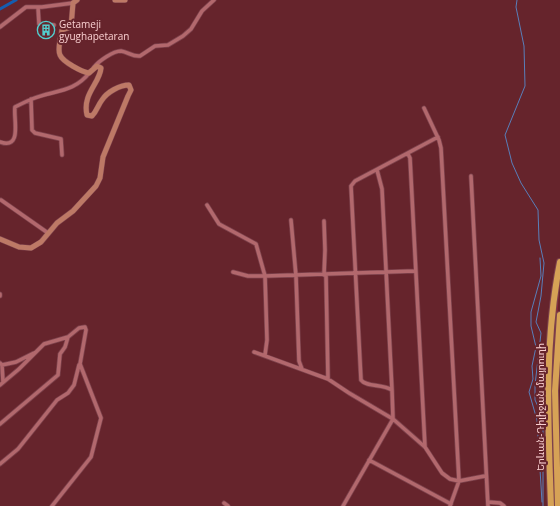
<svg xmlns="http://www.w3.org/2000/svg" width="560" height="506" viewBox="0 0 560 506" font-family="'Open Sans','Noto Sans Armenian',sans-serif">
  <rect width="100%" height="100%" fill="#66242c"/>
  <path fill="#882636" d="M560,279l-3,42 -2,185h-2c-1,-76 -4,-152 7,-227z"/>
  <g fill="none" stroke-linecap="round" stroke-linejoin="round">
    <path stroke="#597fba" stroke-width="1" d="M517,0l-1,7 8,39 1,40 -20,49 7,28 9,20 17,27 1,30 5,23 -3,33 -5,26 5,11 -6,52v15l8,17v89
      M540,258l1,18 -10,36v14l5,21 -4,19 1,13 -4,13 8,28 5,82"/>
    <path stroke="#155db0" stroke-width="3" d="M0,9l16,-9"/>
    <defs>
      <path id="street" d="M38,7l1,17 15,1
        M0,27l26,-20h16l31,-4
        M94,67c5,-6 19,-16 27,-16 7,1 12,6 19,5l15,-10 13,-1 15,-9 8,-7 11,-18 12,-11
        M31,99l1,31 3,3 26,6 1,16
        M424,108l15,32 2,8 18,333 -9,25
        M0,142c23,8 13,-24 15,-35 6,-3 12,-6 17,-8 22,-9 42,-6 58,-27
        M408,154l2,4 15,289
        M377,170l5,19 10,201
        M471,176l17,330
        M1,200l47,33
        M207,205l12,19 37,20 9,32 2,64 -2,15
        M291,220l5,56
        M324,221l1,29 -1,25
        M233,272l15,4h17l150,-5
        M326,275l2,104
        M296,276l3,85 3,8
        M0,294v2
        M254,352l74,27 21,14 44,26 32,28 17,26 8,6 9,2 26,-5
        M0,363l2,2 14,-3 18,-9
        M2,365l1,17
        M0,385l19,-16 25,-25 24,-7 11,-9 6,-1 1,3 -6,34 21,54 -10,39 -39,49
        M0,424l58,-49 2,-21 5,-7 3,-10
        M369,460l82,44
        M0,464l18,-15 39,-49 11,-7 6,-8 5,-20
        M488,502l12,1 4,3
        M224,503l4,3
        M343,506l50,-87 -1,-29c-10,-6 -26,-3 -31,-10l-10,-194 4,-5 83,-44"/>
      <path id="secondary" d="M115,0h10
        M0,239l19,8 12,1 10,-6 16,-19 16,-12 23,-25 4,-8 3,-21 25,-61 3,-6 -2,-5c-9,0 -22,7 -27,15 -4,5 -5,11 -10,16l-5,-1c-5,-21 13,-32 14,-47l-4,-2 -8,7c-7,-1 -26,-11 -29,-18 -3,-6 1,-18 2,-25l9,-3 2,-24 4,-3"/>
      <path id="highway" d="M551,506c-3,-82 -7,-164 9,-244
        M558,506l-3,-115 5,-76"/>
    </defs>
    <use href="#street" stroke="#7d424c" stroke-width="5"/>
    <use href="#secondary" stroke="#7d424c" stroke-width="6"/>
    <use href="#highway" stroke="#7d424c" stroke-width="8"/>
    <use href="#street" stroke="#b2686d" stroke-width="3.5"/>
    <use href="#secondary" stroke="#bd7966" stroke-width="5"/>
    <use href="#highway" stroke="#d6a256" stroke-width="6"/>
  </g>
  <defs>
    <symbol id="building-ring" viewBox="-11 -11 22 22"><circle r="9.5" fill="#66242c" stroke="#52cdcd" stroke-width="1.5"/><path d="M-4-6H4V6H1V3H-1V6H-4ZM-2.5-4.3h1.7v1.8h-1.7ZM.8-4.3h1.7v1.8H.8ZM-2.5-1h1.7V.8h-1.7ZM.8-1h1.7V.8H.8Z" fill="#52cdcd"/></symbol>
  </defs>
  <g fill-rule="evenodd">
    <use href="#building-ring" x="36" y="20" width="20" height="20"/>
  </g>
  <g text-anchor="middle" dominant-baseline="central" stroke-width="4" stroke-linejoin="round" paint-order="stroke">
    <g font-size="10" fill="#f9cfd0" stroke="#66242c" text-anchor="start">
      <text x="59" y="24">Getameji<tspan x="59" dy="12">gyughapetaran</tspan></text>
    </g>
    <g font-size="10" fill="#f9cfd0" stroke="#66242c">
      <text transform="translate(540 407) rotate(-90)">Երևան-Դիլիջան մայրուղի</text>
    </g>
  </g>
</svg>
